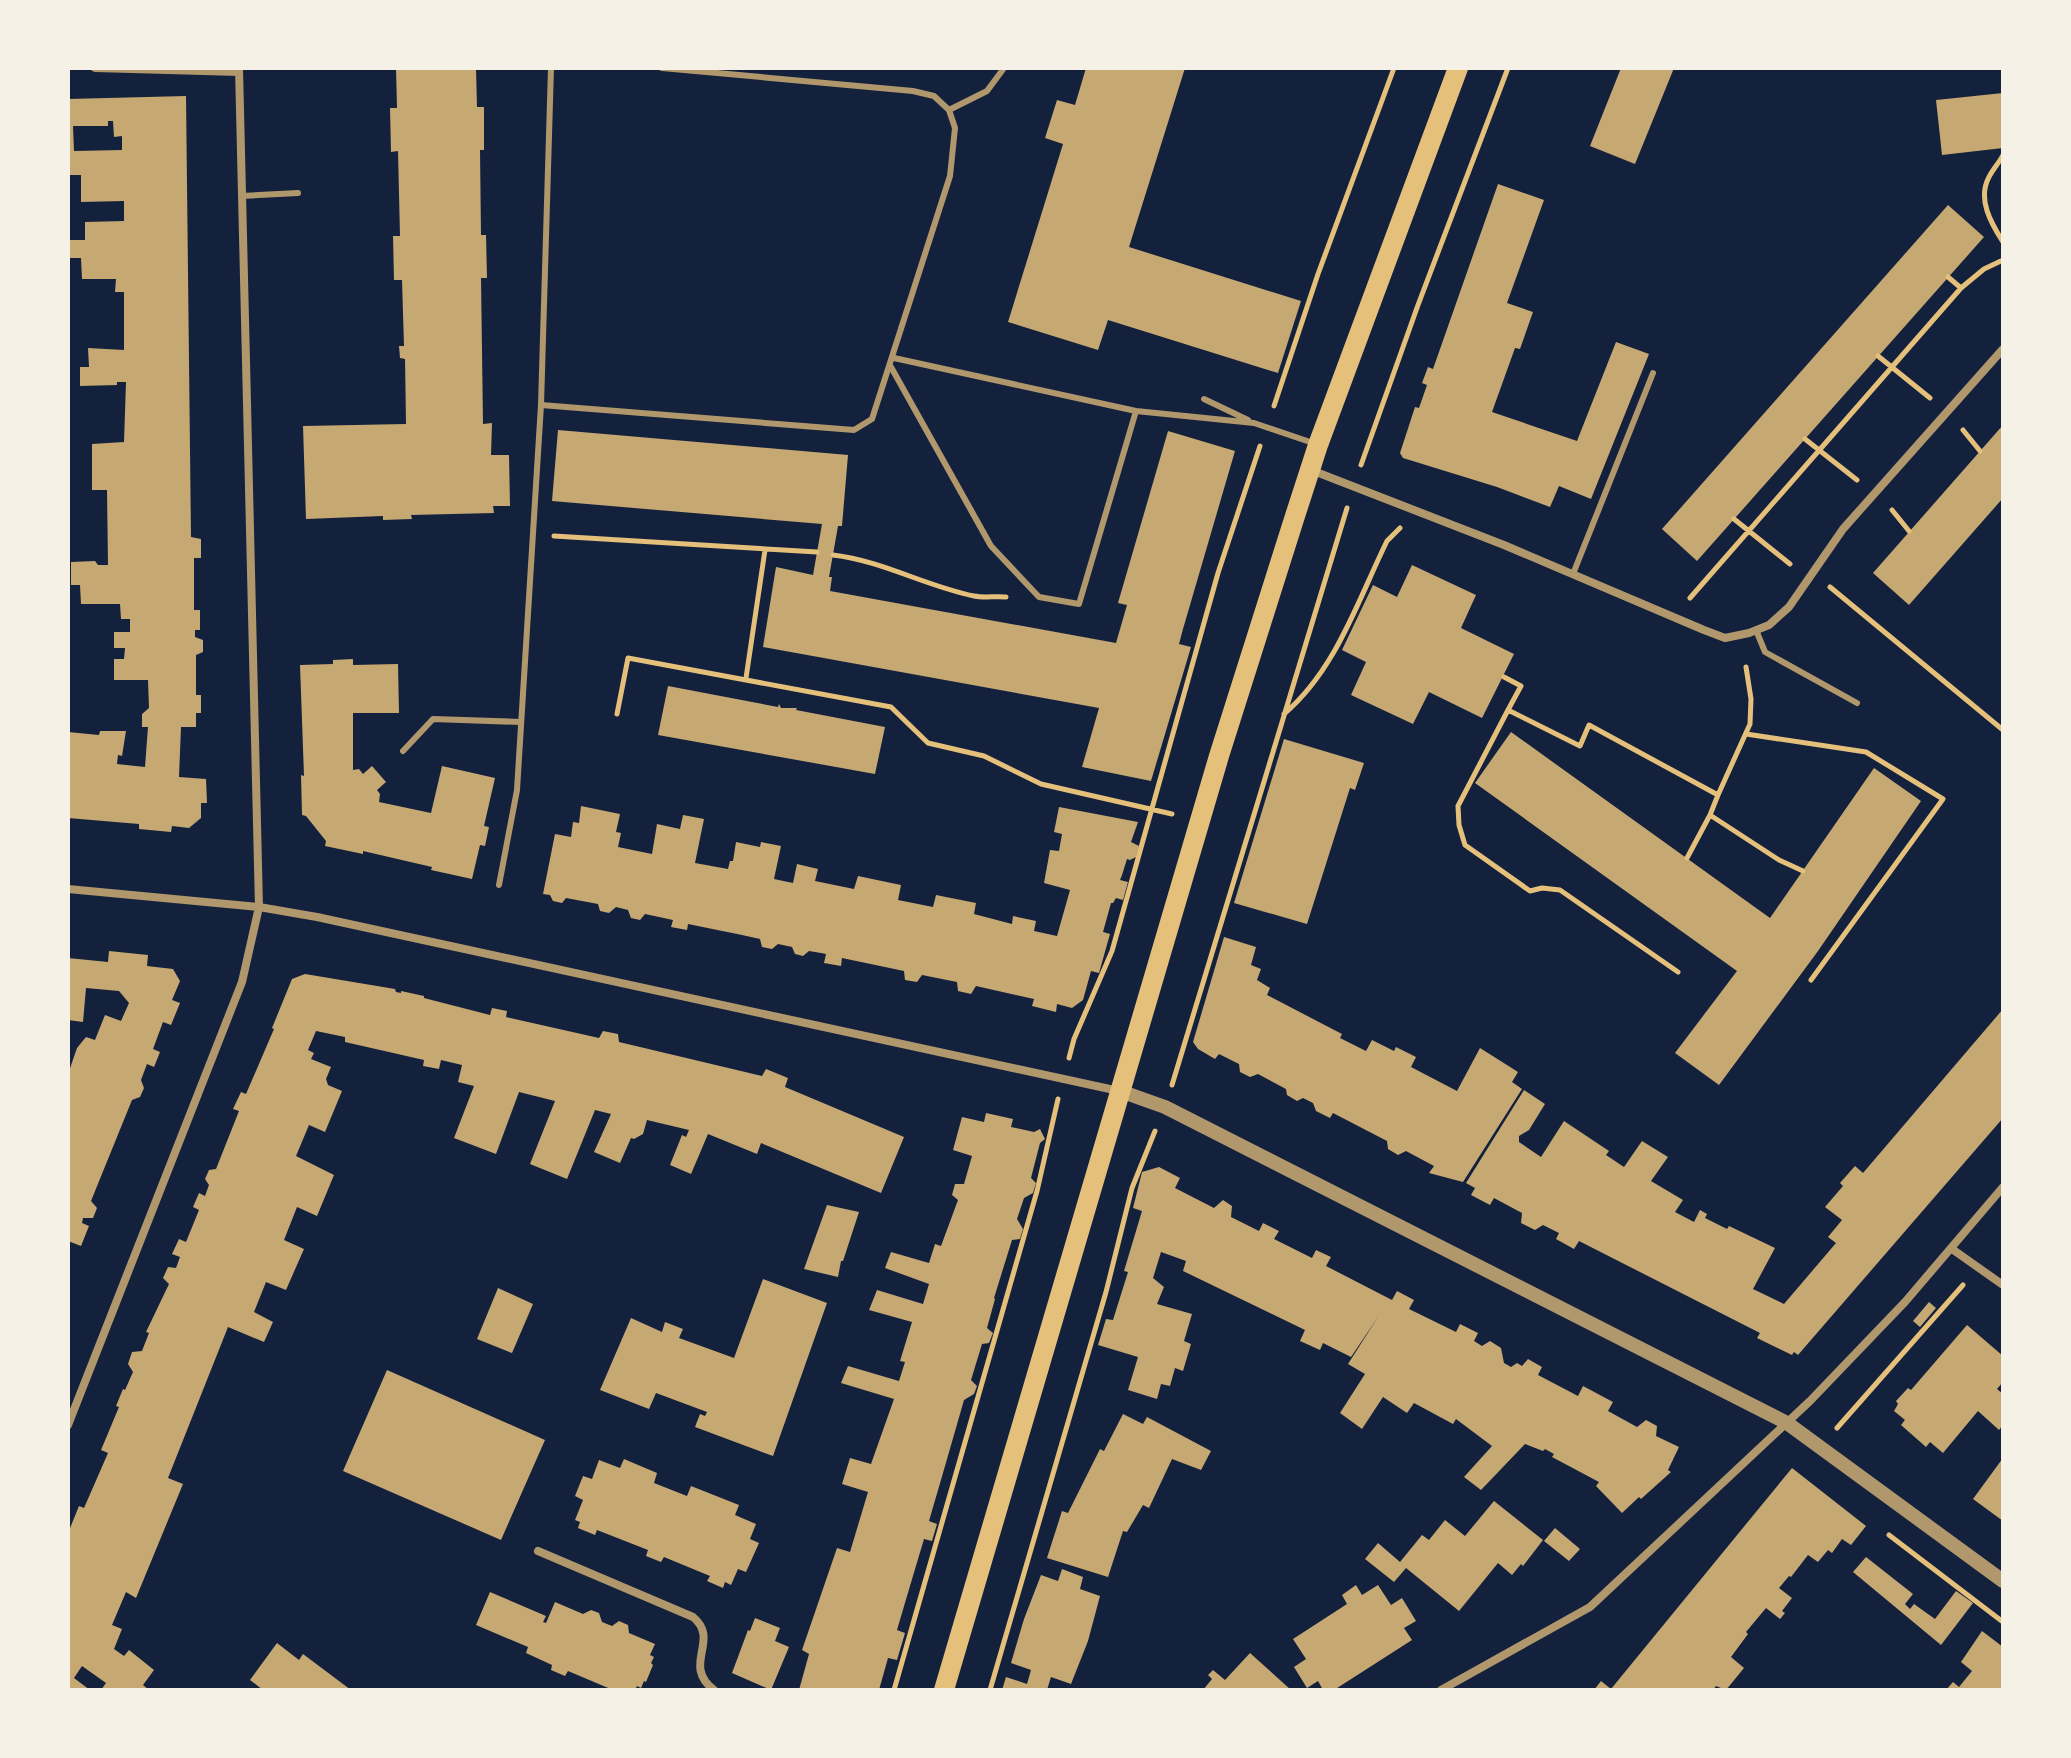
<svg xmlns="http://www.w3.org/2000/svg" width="2071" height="1758" viewBox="0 0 2071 1758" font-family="'Fira Sans',sans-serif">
  <rect width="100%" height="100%" fill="#14213d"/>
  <path fill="#c6a872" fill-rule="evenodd" d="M396,68h80l1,39h7v43h-4l1,85h5l1,43h-6l2,146 9,-1 -1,32h18l1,51h-17l1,7 -83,2 1,4 -29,1v-4l-77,3 -3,-93 103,-2 -1,-65 -5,-1 -1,-12h5l-2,-66h-8l-1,-44h7l-2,-85 -7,1 -1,-44h7z
    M1086,68h99l-56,179 172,54 -23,72 -170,-53 -10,30 -90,-28 55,-178 -18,-6 12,-38 18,5z
    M1621,68h53l-39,96 -45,-18z
    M2003,93v55l-61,7 -6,-55z
    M186,96l5,441 10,2v19h-7v52h6v20h-5v7l8,3v12l-7,3v40h5v18h-5v14h-15l-2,50 27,2 1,24h-6v15l-12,10 -17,-2 -1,6 -32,-3v-5l-71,-6v-86l31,3 1,-4h26l-4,25 -4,-1 -1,9 28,3 3,-40h-6v-13l7,-6 -1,-28h-34v-21h10l1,-11h-11v-16h16v-13h-9l-1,-15h-39l-1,-19h-9v-23l24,-1 3,4h10l-1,-75h-15v-46l32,-2 2,-60h-9v3l-37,1v-19h9l-1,-19 36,2v-58h-9l1,-13h-34l-1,-21h-13v-18h17v-18l39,-1v-20l-43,1v-27h-13v-76zM108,121h5l1,16 8,-1v14l-48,1 -1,-25h35z
    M1498,184l46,16 -37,103 26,9 -13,37 -5,-1 -23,64 85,29 39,-99 33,12 -58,145 -32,-13 -9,21 -53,-20 -94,-29 -3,-5 15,-46 4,1 8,-23 -5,-2 6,-16 5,2z
    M1948,205l36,32 -287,324 -35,-32z
    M2003,425v73l-94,107 -36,-32z
    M558,430l290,25 -6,71h-4l-9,51h3l-2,14 286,52 11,-38 -9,-2 50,-172 67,20 -52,178 -4,15 12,3 -40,134 -69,-14 17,-59 -336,-61 13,-80 37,8 9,-51 -270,-23z
    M1412,565l64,30 -15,33 53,26 -32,64 -53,-26 -16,32 -62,-29 15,-33 -24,-12 31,-65 24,12z
    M353,659v6l45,-1 1,49h-46v57l6,-1 4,5 9,-8 14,16 -9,8 3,4 -1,8 52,11 11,-47 53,12 -11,48 5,1 -4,19 -5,-1 -8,34 -41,-9 1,-3 -69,-16v3l-38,-8 1,-5 -20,-25 -4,-1 -1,-40 3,1 -4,-111 33,-1v-4z
    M668,686l110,21 1,-3 2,4h16l-1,2 89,17 -10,47 -217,-39z
    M1511,732l259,186 104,-150 47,33 -103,150 -99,134 -44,-32 62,-82 -262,-188z
    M1284,739l80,24 -9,27 -5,-2 -43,136 -73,-21z
    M581,806l39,8 -4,18 5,1 -3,14 34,7 5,-30 23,5 3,-14 21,4 -9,44 33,6 2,-8h3l3,-19 24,5 1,-5 20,4 -7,33 19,4 4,-19 21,5 -3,12 39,8 4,-13 19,4 24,5 -3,15 35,7 3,-12 40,8 -2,11 38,10 1,-8 23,5 -2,10 23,5 13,-46 -26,-7 6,-33 9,1 3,-17 -8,-2 5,-25 79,15 -7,20 8,4 -3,11 -6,3 -3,-1 -5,16 -2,5 8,2 -5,18 -7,-2 -3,5h-2l-8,29 7,2 -11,39 -8,-2 -8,29 -11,8 -15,-4 -1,8 -24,-6 2,-7 -58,-13 -5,8 -13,-3 -1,-9 -35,-7 -5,7 -12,-2 -1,-9 -62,-13 -1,8 -17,-3 2,-9 -5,-1 -12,-2 -6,5 -8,-2 -3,-7 -14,-3 -6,5 -10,-2 -2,-8 -18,-4 -54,-11 -1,6 -16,-3 2,-7 -28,-6 -5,6 -9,-2 -3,-8 -12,-3 -7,6 -9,-2 -2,-7 -32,-6 -4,5 -9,-2 -3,-6 -7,-1 12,-60 16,3 2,-15 6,1z
    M1224,937l32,10 -5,18 10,4 -4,11 13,8 -3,7 75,39 -2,4 26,13 6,-11 22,11 2,-4 20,10 -5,10 46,24 23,-43 38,24 -6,10 10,7 -59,93 -34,-9 5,-7 -28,-15 -8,4 -10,-6 -1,-8 -54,-28 -3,5 -14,-7 -3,-8 -10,-5 -6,3 -10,-6 -1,-6 -28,-15 -8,3 -10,-5 -1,-8 -20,-10 -4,5 -17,-10 -5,-7z
    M109,951l39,4 -1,11 26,3 7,12 -8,19 8,3 -9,22 -8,-3 -10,27 7,3 -6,15 -7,-3 -6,16 3,8 -4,9 -8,3 -41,101 6,7 -4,10h-10l-1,5 7,3 -8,20 -13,-5v-167l9,-26 9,-11 9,3 10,-25 16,6 8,-18 -10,-12 -33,-3 -3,34 -15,-2v-62l40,4z
    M305,974l90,15 1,3 5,1v-2l23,5v2l66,17 2,-7 15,3 -1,6 93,21 4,-7 15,3 1,8 143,34 4,-7 22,9 -3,9 119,50 -23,56 -120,-50 -4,11 -49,-20 -17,40 -21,-9 12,-30 4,2 3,-7 -42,-10 -4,14 -9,5 -3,-1 -11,25 -26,-11 17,-38 -16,-4 -28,69 -37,-15 25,-63 -36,-9 -23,62 -42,-16 20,-52 -16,-4 4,-17 -21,-5 -2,9 -16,-3 1,-6 -79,-18v-5l-29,-6 -8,19 6,3 -3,6 20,8 -5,12 2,6 14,6 -17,41 -16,-7 -13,31 38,19 -17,41 -20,-9 -13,33 20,9 -18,41 -20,-8 -12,30 19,10 -9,20 -36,-15 -60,151 15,6 -47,114 -10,-6 -14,33 10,4 -8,20 10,7 5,-6 25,20 -11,15 6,5h-48l5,-7 -24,-17 -8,12 16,12h-22v-157l11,-27 5,2 24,-55 -7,-3 18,-43 -3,-1 7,-17 2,1 8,-18 -5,-8 4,-12 10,-1 7,-18 -3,-1 23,-48 -6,-6 5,-11 8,1 4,-11 -8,-3 7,-15 7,3 13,-32 -6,-3 6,-14 6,3 4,-11 -4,-6 4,-9 7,-1 23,-58 -6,-2 8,-17 5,2 28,-65 -2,-1 20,-49z
    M2003,1009v109l-205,237 -4,-3 -2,3 -35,-17 3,-5 -181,-92 -5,8 -18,-10 3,-6 -16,-8 -8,5 -14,-7 1,-10 -28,-15 -4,7 -19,-10 4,-7 -9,-5 58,-93 21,14 -16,26 -10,6v6l22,15 23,-36 45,30 -3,4 18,12 18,-26 26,16 -17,24 32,19 -8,12 19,10 6,-12 7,4 -2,4 22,11 2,-3 46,22 -22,41 31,15 52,-61 -8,-6 14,-17 -17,-13 18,-21 -3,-3 15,-17 8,7z
    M986,1113l27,6 -2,8 23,5 6,-3 5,10 -5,4 -8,31 -1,4 5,5 -3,10 -9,5 -7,21 6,10 -3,10 -8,1 -18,58 1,1 -8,29 6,5 -4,10 -7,1 -11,36 6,6 -3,8 -10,6 -21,73 -14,48 8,3 -5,17 -8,-2 -17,57 -10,34 8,3 -8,27 -9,-2 -9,32h-80l10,-36 -7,-4 35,-102 13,4 18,-60 -26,-8 8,-26 21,6 23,-65 -53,-16 7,-17 51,15 6,-19 -5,-1 12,-39 -43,-12 8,-20 46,14 6,-20 -44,-16 6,-16 38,11 6,-19 6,2 17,-46 -6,-5 3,-11h9l8,-28 -19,-6 9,-33 22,5z
    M1159,1167l21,11 -5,10 39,20 9,-8 9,6 -1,11 28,14 4,-8 16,8 -5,8 38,19 4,-8 15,7 -5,9 66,34 5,-9 17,9 -5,9 47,23 4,-8 18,9 -4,8 8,5 8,-5 11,7 3,15 7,4 6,-4 5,3 6,-7 14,8 -4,8 40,21 5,-10 30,16 -5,9 29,16 9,-7 11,6 -1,10 23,11 -11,23 3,2 -30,27 -2,-2 -17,16 -26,-27 3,-4 -47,-25 2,-3 -9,-5 -2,2 -18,-7 -44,46 -17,-13 28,-31 -36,-27 -3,5 -39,-21 -7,10 -24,-16 -21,32 -22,-16 25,-39 -17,-10 30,-47 -27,40 -28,-14 -3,7 -20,-9 5,-11 -122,-59 3,-10 -25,-9 -8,26 11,9 -7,17 35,10 -8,27 7,3 -8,27 -8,-3 -5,18 -9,-2 -4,15 -29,-9 10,-33 -40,-12 8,-26 7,1 15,-48 -4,-1 18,-60 -9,-3 9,-36z
    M827,1205l32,7 -16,49h-2l-3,16 -34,-8z
    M763,1279l64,24 -54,153 -78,-29 5,-13 5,2 2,-4 -51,-19 -7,16 -49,-19 31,-72 31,14 3,-10 18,7 -4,9 55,20z
    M498,1288l35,16 -21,49 -35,-14z
    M1929,1302l7,6 -16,19 -7,-6z
    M1967,1325l36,31v26l-6,7 6,5v31l-4,5 -21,-19 -35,42 -13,-11 -4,5 -25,-22 4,-5 -11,-9 4,-7 -2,-3 12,-13 3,2z
    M387,1370l158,70 -44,100 -158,-69z
    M1123,1414l20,10 4,-7 64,34 -10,19 -29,-11 -23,49 -6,-3 -16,27 -4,-1 -15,46 -61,-19 15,-47 6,2 32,-64 4,2z
    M2003,1458v63l-30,-22z
    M624,1459l33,14 -3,10 33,13 4,-10 48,19 -4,10 21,9 -6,15 9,4 -13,29 -8,-3 -7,16 -6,-3 -2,6 -16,-7 3,-5 -46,-19 -3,5 -15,-6 2,-6 -51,-20 -2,5 -17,-7 2,-6 -5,-2 8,-20 -8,-4 8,-20 9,3 7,-19 21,8z
    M1792,1468l74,58 -15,19 -9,-6 -10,14 -4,-3 -10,12 -10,-7 -17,22 -2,-1 -10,12 13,10 -10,13 3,2 -5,6 -14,-11 -20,24 2,2 -17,23 13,11 -18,22 -10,-4 -3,4h-119l7,-9 10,8z
    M1494,1501l49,39 -20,26 -2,-2 -9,11 -14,-12 -39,48 -53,-43 -12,14 -29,-23 13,-16 22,19 22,-27 7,5 16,-20 20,16z
    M1555,1528l25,21 -11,12 -25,-20z
    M1866,1557l47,37 -8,10 5,5 4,-5 21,15 21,-28 17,12 -32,42 -88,-73z
    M1062,1569l21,8 -3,12 20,7 -12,45 -17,43 -20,-7 -4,13h-45l4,-13 21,7 4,-14 -20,-7 13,-44 17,-44 17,6z
    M1356,1585l6,10 16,-10 13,20 11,-7 14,23 -12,7 8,12 -78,50h-11l-5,-9 -11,7 -13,-21 12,-8 -13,-20 54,-35 -5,-9z
    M490,1592l56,24 -3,6 3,1 9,-21 28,12 8,-4 8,3 3,9 10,4 7,-5 9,4 1,8 26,11 -5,11 4,2 -3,6 2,2 -7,17 -2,-1 -3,7 -4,-2 -2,4h-22l-45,-19 -3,5 -14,-6 1,-5 -26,-12 2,-6 -52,-22z
    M755,1618l25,10 -5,13 14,6 -18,43 -39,-17 16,-43 2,1z
    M1982,1631l21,16v43h-57l7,-8 6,5 13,-16 -11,-9z
    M277,1643l22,17 4,-6 48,36h-88l-13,-10z
    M1250,1653l41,37h-88l9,-11 -4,-4 5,-5 12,10z"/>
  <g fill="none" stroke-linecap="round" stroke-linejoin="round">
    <path stroke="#e5c07b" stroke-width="5" d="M2003,155c-4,8 -10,14 -14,22 -12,22 2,46 14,65
      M1948,277l13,11
      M1878,356l52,42
      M1274,406l44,-132 76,-206
      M1963,430l17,21
      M1805,439l52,41
      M1361,465l57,-160 90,-237
      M1892,510l17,21
      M1734,519l56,45
      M554,536l263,16
      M833,555c50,6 92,31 141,41 10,2 21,0 32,1
      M1830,587l173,143
      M1690,598l271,-310 23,-19 19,-9
      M1504,677l17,9 -13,24 72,36 9,-21 129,70 -8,20 69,45 24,11
      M746,678l19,-128
      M1508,710l-50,96 1,19 6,20 65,46 12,-3 18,2 118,82
      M617,714l11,-56 263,49 37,36 56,13 57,28 131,30
      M1284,714c52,-44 74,-114 103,-173l13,-13
      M1746,734l120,18 77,47 -132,181
      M1718,795l32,-71 1,-25 -5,-32
      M1687,858l23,-43
      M1069,1058l5,-19 38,-88 106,-378 42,-127
      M1172,1085l175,-577
      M1837,1428l126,-143
      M1889,1535l114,87
      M894,1690l143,-499 21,-92
      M990,1690l116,-398 26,-104 23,-57"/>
    <path stroke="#b1986c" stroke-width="6" d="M551,68l-10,337 313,25 18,-11 78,-243 5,-48 -6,-18 -15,-14 -21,-5 -251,-23
      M949,110l38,-19 17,-23
      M242,196l56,-3
      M891,367l100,179 48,51 40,7 57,-193 -242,-53
      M1204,399l44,21
      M1136,411l118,12 62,21
      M1573,574l80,-201
      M1756,630l9,22 92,51
      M403,751l30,-32 88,3
      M499,885l18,-95 24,-385"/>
    <path stroke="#b1986c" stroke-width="8" d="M95,68l144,4
      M1311,470l193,75 200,85 21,8 24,-5 20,-8 20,-18 54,-78 160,-180
      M68,889l191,18 58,10 802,174
      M1952,1249l51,36
      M68,1425l174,-443 17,-75 -20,-839
      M538,1551l155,66c28,23 -12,48 21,73
      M1441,1690l149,-83 220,-206 95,-99 98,-115"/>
    <path stroke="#b1986c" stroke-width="14" d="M1120,1091l45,16 622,316 216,158"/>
    <path stroke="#e5c07b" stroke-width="20" d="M944,1690l275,-934 76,-240 23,-71 140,-377"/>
  </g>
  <rect width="2071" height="1758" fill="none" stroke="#f6f1e7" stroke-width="140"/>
</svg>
